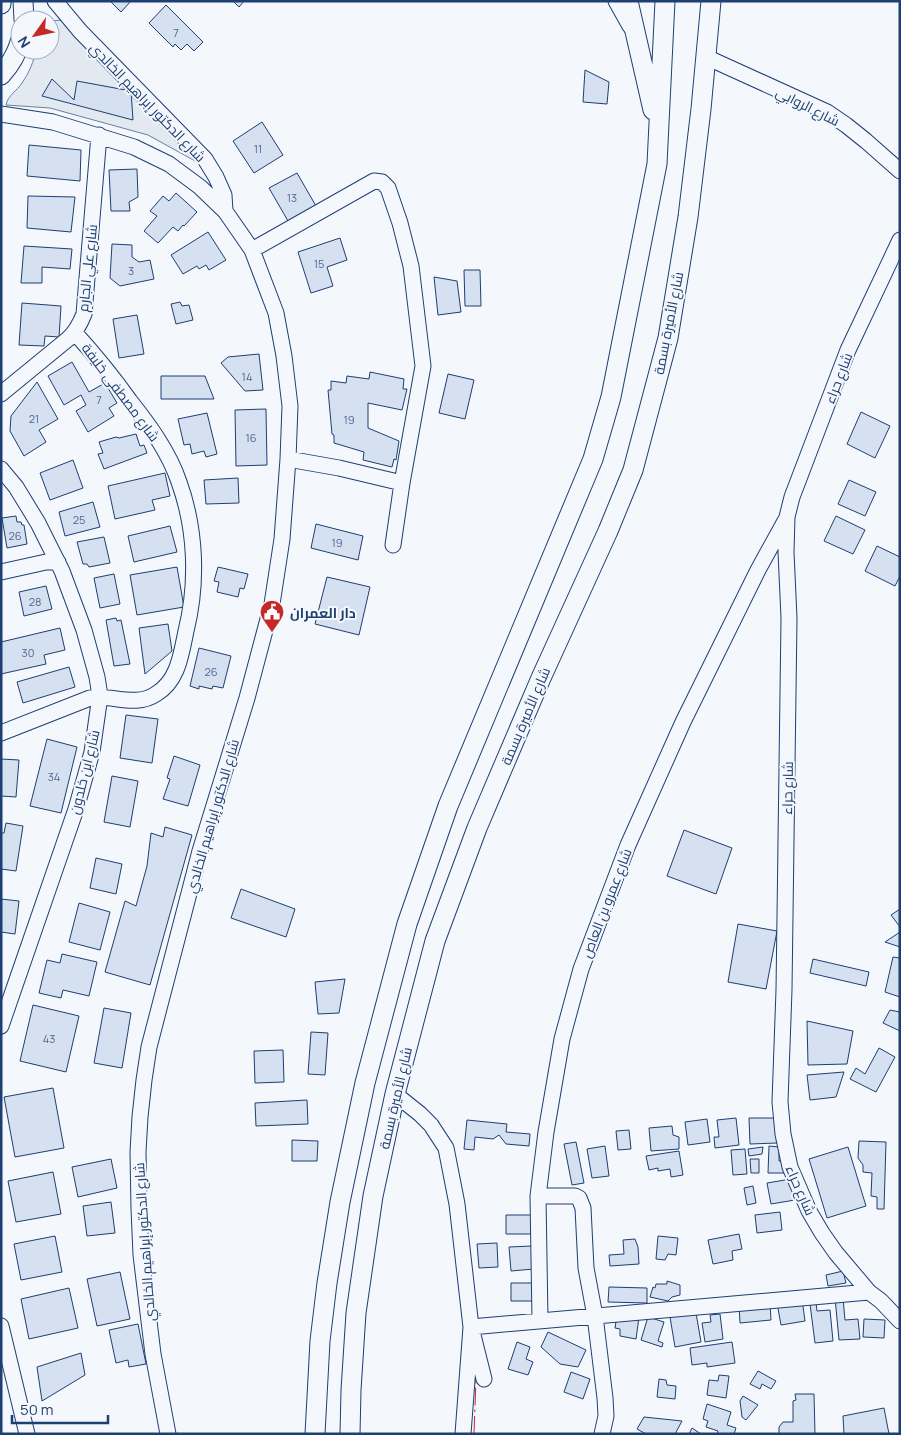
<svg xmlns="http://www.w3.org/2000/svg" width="901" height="1435" viewBox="0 0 901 1435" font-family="Manrope,Cairo,sans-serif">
  <rect width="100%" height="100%" fill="#f4f7fb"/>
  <path fill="#e3e9f0" stroke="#687fa3" d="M61,20l145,147 -58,-32 -98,-27 -44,-3c2,-10 11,-14 16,-22 7,-10 12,-22 14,-33h14v-29z"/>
  <path fill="#d5e0f0" stroke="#1d3f73" d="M110,1h21l-10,11z
    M233,1h11l-5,6z
    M166,5l37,37 -9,9 -7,-7 -6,6 -6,-6 -2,3 -24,-24z
    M585,70l24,12 -2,22 -24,-2z
    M52,79l22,21 3,-19 54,10 2,29 -91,-24z
    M262,122l21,33 -29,18 -21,-32z
    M29,145l52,5 -1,31 -53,-5z
    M137,169l1,28 -9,5 1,9h-19l-2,-41z
    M297,173l19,33 -28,15 -19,-33z
    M176,193l21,19 -13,14 -1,-1 -5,6 -5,-4 -15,16 -14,-12 13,-15 -7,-5 13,-15 6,5z
    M28,196l47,1 -4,35 -44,-4z
    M208,232l18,28 -17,10 -3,-5 -7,4 -2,-3 -14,8 -12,-19z
    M340,238l7,22 -20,7 6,19 -22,7 -13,-41z
    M112,244l20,1v12l7,5 11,-2 4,19 -34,7 -10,-8z
    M24,246l48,3 -2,20 -28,-2v16h-21z
    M464,270h16l1,36h-16z
    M434,277l23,4 4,31 -23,3z
    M180,302l2,4 7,-1 4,15 -17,4 -5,-20z
    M22,303l39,3 -2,31 -14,-1 -1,10 -25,-1z
    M137,315l7,39 -25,4 -6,-39z
    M259,354l4,36 -18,1 -24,-28 7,-6z
    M72,362l17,30 16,-9 12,20 -8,5 5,8 -26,16 -12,-21 10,-6 -5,-10 -17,10 -16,-29z
    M370,372l34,7 -1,10h4l-5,21 -34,-7v25l31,13 -3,19 -2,-1 -2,8 -29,-7 1,-8 -30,-9v-8l-2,-1 -4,-44h3v-9l15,2 1,-7 22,3z
    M448,374l26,6 -9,39 -26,-6z
    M161,376h44l9,23h-53z
    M37,382l21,37 -19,11 7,12 -22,14 -14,-25 1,-15z
    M266,409l1,56 -31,1 -1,-56z
    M861,412l29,14 -15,32 -28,-14z
    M207,413l10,41 -11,3 -2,-6 -12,3 -2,-10 -6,1 -6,-26z
    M136,434l4,12 4,-1 3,8 -43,16 -6,-15 5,-1 -4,-11 17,-5 3,1z
    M73,460l10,28 -33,12 -10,-27z
    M165,473l5,23 -18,4 3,10 -40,9 -7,-33z
    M238,478l1,25 -33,1 -2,-24z
    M849,480l27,12 -11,24 -27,-12z
    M93,502l7,25 -35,9 -6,-24z
    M16,516l1,6h4l1,3h2l3,19 -20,4 -5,-30z
    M836,516l29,14 -12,24 -29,-13z
    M316,524l47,12 -5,24 -47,-12z
    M170,526l7,26 -43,10 -6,-26z
    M104,537l6,26 -21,4 -2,-3h-4l-6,-22z
    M877,546l23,11v19l-5,10 -30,-15z
    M177,567l7,40 -47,8 -7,-40z
    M218,567l30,7 -4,15 -4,-1 -2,9 -21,-5 2,-10 -5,-1z
    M114,574l6,30 -20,4 -6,-30z
    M327,577l43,10 -11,48 -44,-11z
    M46,586l6,23 -28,7 -5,-24z
    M116,618l1,3 4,-1 9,44 -16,2 -8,-46z
    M168,624l4,27 -27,23 -6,-46z
    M60,628l5,22 -21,5 2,9 -45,10v-32z
    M199,648l32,8 -8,32 -10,-2 -1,3 -13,-3v3l-9,-3z
    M69,667l6,20 -52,16 -6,-21z
    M126,715l32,4 -6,44 -32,-5z
    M47,739l30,8 -16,66 -31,-7z
    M174,756l26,9 -12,41 -25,-7 7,-20 -3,-1z
    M1,759l18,1 -3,37 -15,-1z
    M112,776l26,5 -8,46 -26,-5z
    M6,823l17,3 -7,45 -15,-2v-36h3z
    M165,827l27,8 -42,150 -45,-13 20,-71 11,5 11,-40 4,-33 12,4z
    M684,830l48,18 -16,46 -49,-18z
    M96,858l26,6 -6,30 -26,-6z
    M241,889l54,20 -9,28 -55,-19z
    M1,899l18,2 -4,33 -14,-2z
    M79,903l31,9 -10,38 -31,-8z
    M900,909v18l-9,-12z
    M738,924l39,7 -11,58 -38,-7z
    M900,932v15l-15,-5z
    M62,954l35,8 -8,34 -26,-6 -2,8 -22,-5 8,-33 13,3z
    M893,957l7,1v39l-15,-5z
    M813,959l56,13 -3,14 -56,-13z
    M345,979l-6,34 -21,1 -3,-32z
    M33,1005l46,11 -13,56 -46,-11z
    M104,1008l27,5 -9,55 -28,-5z
    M890,1010l10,2v19l-17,-8z
    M807,1021l46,10 -6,33 -39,1z
    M311,1032l17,1 -3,42 -17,-1z
    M879,1048l16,9 -19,35 -26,-13 6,-11 9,6z
    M283,1050l1,32 -29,1 -1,-32z
    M844,1072l-8,25 -26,3 -3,-25z
    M53,1088l11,60 -49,9 -11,-60z
    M307,1100l1,24 -52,2 -1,-23z
    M736,1118l3,27 -24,3 -1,-11h5l-2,-17z
    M749,1118h28v25l-27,1z
    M707,1119l3,23 -22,3 -3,-23z
    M467,1120l40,4 -1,8 24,2 -1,12 -23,-2 -7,-9 -6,4 -18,-2 -1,13 -10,-1z
    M672,1126l1,9 6,2v12l-28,2 -2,-23z
    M629,1130l2,19 -13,1 -2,-19z
    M292,1140l26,1 -1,20h-25z
    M859,1141l27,1 -2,67h-7v-12l-6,-1 1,-23 -9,-1v-7l-5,-7z
    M576,1142l8,41 -12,2 -8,-41z
    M605,1146l4,30 -17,2 -5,-29z
    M769,1146l10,1v14h5v12h-16z
    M763,1147l-1,7 -13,2 -1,-7z
    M848,1147l18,59 -39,12 -18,-59z
    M745,1149l2,25 -14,1 -2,-25z
    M679,1151l4,24 -12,2 -1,-8 -12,2v-3l-9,2 -3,-14z
    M111,1159l6,29 -39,9 -6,-30z
    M750,1159h9v14h-8z
    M53,1172l8,42 -45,8 -8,-41z
    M791,1179l4,21 -24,4 -4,-21z
    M753,1186l3,17 -9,2 -3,-17z
    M111,1202l4,31 -28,3 -4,-30z
    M780,1212l2,18 -25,3 -2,-18z
    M506,1215h25l1,19h-26z
    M739,1234l3,15 -10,2 1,9 -20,4 -5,-24z
    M55,1236l7,36 -41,8 -7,-36z
    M658,1236l20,2 -2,17 -8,-1 -3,6 -9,-1z
    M635,1239l3,8 1,17 -29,2 -1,-11 15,-1 -1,-14z
    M497,1243l1,24 -19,1 -2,-24z
    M532,1246l2,23 -23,2 -2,-24z
    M843,1271l3,12 -18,3 -2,-11z
    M120,1272l10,47 -33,7 -10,-47z
    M667,1281l13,4v10l-8,2 -4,4 -18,-4 3,-10 2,1 1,-4h11z
    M511,1283h25v18h-25z
    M609,1287l38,1v15l-39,-1z
    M69,1288l9,40 -49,11 -8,-40z
    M835,1298h8l2,22 13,-1 2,20 -21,1z
    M802,1299l3,22 -24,4 -4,-22z
    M770,1303l1,17 -31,3 -1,-18z
    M816,1303l1,8 13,-1 3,31 -18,2 -5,-39z
    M696,1313l5,29 -26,5 -5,-30z
    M720,1314l3,25 -18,3 -3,-19 9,-1 -1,-7z
    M617,1315l22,2 -3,22 -16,-3v-7l-5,-1z
    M648,1317l16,5 -6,19 5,2 -1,4 -21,-7z
    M864,1319l21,1 -1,18 -21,-1z
    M138,1324l8,40 -17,3 -1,-7 -12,3 -7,-33z
    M548,1332l38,18 -8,17 -18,-3 -19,-17z
    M517,1342l13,5 -4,12 7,3 -5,13 -20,-6z
    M732,1342l3,21 -28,4v-4l-15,2 -2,-17z
    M81,1353l4,22 -43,26 -5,-34z
    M758,1371l18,10 -5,8 -9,-5 -2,5 -10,-5z
    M571,1372l19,7 -7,20 -19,-7z
    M719,1375l10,1 -3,22 -19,-3 2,-15 9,1z
    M659,1379l7,1 1,5 9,1 -1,13 -18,-2z
    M795,1394h19l1,40h-36v-7l4,-5h10v-21l3,-1z
    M743,1396l15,9 -12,15 -4,-3 -2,-16z
    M707,1404l24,8 -4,13 9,3 -2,6h-17l1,-3 -12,-4 2,-6 -5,-2z
    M884,1408l5,26h-45l-1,-18z
    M644,1417l38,4 -7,13h-29l-9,-5z
    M692,1428l9,6h-12z"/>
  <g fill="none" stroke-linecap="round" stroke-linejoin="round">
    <defs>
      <path id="minor" d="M55,1l25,30 125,128 11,18 8,18 1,16
        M616,1l14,25
        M706,57l121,55 19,13 20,16 34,30
        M1,114l52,8 81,25 35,17 31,23 25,24 27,39 24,63 8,43 6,50 -2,53 -6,80 -10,65 -25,94 -47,153 -51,196 -5,33 -4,37 -2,35 1,57 2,46 12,99 15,80
        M900,240l-52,110 -56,147 -5,20 -1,35 3,66 -5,372 -4,112 3,32 7,33 19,44 13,22 14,20 33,39 12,9 19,20
        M252,250l122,-69 8,1 6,6 12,35 11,43 12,100 -21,117 -9,62
        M1,394l67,-55c8,-7 12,-15 16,-25l15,-179
        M288,459l51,9 63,15
        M1,469l15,18 22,36 24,48 22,59 13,47 3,19 -8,56 -16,57 -75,217
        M1,572l45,-10h12
        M1,733l89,-35c22,-4 45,10 66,-4 22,-13 25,-39 30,-63 12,-48 10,-102 -7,-149 -10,-30 -30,-57 -49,-81 -17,-24 -35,-46 -55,-68
        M395,1094l25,20 11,11 15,23 11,56 14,123 13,52
        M538,1196h37l4,2 4,10 3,60 9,48 10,82 1,18 -4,18
        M540,1320l-2,-124 8,-64 16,-93 19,-70 47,-124 55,-123 75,-152 27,-49
        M1,1326l26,108
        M463,1434l8,-107 398,-35"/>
      <path id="major" d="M23,1l1,19
        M628,1l25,109
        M1,4v-3
        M1,75c8,-9 16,-22 19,-33
        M315,1434l5,-93 7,-58 13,-81 25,-119 42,-159 41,-118 145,-347 18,-62 46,-233 8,-163
        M350,1434l1,-44 5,-77 17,-117 22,-102 40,-153 42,-113 64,-150 67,-147 25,-61 35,-132 20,-121 13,-108 10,-108"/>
    </defs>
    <use href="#minor" stroke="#1d3f73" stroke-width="17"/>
    <use href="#major" stroke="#1d3f73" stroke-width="21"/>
    <use href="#minor" stroke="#f4f7fb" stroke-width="15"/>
    <use href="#major" stroke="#f4f7fb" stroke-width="19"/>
    <path stroke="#c62828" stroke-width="1" stroke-dasharray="18 4 2.5 4" stroke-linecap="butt" d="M474,1434l2,-56"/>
  </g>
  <defs>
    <symbol id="civic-pin" viewBox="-11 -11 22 30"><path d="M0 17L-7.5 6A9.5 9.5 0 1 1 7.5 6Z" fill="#c62828" stroke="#f4f7fb"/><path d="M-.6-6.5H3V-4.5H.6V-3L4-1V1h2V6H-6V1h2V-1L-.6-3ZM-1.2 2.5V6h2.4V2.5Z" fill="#fff"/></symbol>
  </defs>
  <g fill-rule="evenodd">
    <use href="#civic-pin" x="258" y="598" width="28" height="38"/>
  </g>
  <g text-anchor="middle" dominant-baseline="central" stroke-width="4" stroke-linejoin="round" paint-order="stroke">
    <g font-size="11" fill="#4b6792">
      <text x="176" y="32">7</text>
      <text x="258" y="148">11</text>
      <text x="292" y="197">13</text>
      <text x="319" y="263">15</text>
      <text x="131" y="270">3</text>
      <text x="247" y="376">14</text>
      <text x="99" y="399">7</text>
      <text x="34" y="418">21</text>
      <text x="349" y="419">19</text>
      <text x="251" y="437">16</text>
      <text x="79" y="519">25</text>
      <text x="15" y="535">26</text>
      <text x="337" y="542">19</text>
      <text x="35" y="601">28</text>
      <text x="28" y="652">30</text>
      <text x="211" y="671">26</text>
      <text x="54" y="776">34</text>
      <text x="49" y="1038">43</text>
    </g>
    <g font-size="14" fill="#1d3f73" stroke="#f4f7fb">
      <text transform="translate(148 102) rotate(46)">شارع الدكتور إبراهيم الخالدي</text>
      <text transform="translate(808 106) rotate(27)">شارع الروابي</text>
      <text transform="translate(87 268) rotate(-84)">شارع علي الجارم</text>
      <text transform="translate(668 323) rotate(-79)">شارع الأميرة بسمة</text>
      <text transform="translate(838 378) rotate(-69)">شارع حراء</text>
      <text transform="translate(121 392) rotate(53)">شارع مصطفى خليفة</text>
      <text transform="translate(525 716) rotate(-67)">شارع الأميرة بسمة</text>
      <text transform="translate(84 772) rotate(-76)">شارع ابن خلدون</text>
      <text transform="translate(787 788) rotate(-89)">شارع حراء</text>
      <text transform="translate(212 816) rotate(-74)">شارع الدكتور إبراهيم الخالدي</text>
      <text transform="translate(606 903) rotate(-69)">شارع عمرو بن العاص</text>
      <text transform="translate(395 1098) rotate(-77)">شارع الأميرة بسمة</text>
      <text transform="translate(801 1190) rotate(66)">شارع حراء</text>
      <text transform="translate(144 1242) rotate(-94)">شارع الدكتور إبراهيم الخالدي</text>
    </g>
    <g font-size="14" font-weight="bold" fill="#1d3f73" stroke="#f4f7fb" text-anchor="start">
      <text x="290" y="612">دار العمران</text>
    </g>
  </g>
  <rect width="901" height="1435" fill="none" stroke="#1d3f73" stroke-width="5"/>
  <g transform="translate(35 35) rotate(237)"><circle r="24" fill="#f4f7fb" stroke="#9eadc5"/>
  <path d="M0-4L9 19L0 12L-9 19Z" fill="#c62828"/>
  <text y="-8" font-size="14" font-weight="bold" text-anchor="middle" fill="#1d3f73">N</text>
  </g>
  <path d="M12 1415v8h96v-8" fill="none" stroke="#1d3f73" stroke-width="2.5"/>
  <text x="20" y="1415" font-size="15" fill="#1d3f73" stroke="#f4f7fb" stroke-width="4" paint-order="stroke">50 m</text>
</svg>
